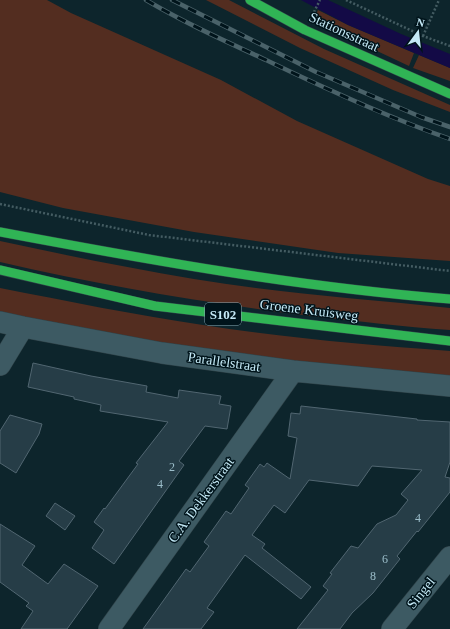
<svg xmlns="http://www.w3.org/2000/svg" width="450" height="629" viewBox="0 0 450 629" font-family="Georgia,serif">
  <rect width="100%" height="100%" fill="#0d252c"/>
  <path fill="#532d20" d="M0,0h47l24,13 150,67 76,41 131,58 22,7v75l-112,-8 -144,-21 -131,-24 -63,-16z
    M206,0h23l95,49 126,56v7l-57,-22 -93,-42z
    M318,10l30,15 66,28 -5,13 -96,-45z
    M419,55l31,13v13l-37,-13z
    M0,241c64,14 129,27 194,38 84,14 171,20 256,29v22c-47,-3 -93,-9 -139,-14 -104,-13 -208,-30 -311,-54z
    M0,288c67,13 135,27 203,37 82,13 164,20 247,26v26l-183,-16 -267,-47z"/>
  <path fill="#130a46" d="M301,0h27l73,34 49,20v14l-102,-43z"/>
  <path fill="#263d47" stroke="#516671" d="M33,363l58,13 56,10 -1,6 32,6 1,-8 42,6 -2,8 12,2 -4,23 -22,-3 -26,35 5,4 -70,99 -22,-16 12,-18 -10,-8 10,-14 1,1 33,-45 -2,-1 32,-41 -68,-11 1,-6 -27,-6v-2l-46,-10z
    M301,406l116,13v1l33,2v40l-5,15 5,1v14l-32,40 -1,-1 -20,25 3,3 -27,34 -21,20 -12,16h-43l31,-39 -5,-4 9,-12 -2,-1 21,-27 7,2 19,-24 19,-9 12,-15 -7,-6 21,-24 -50,-4 -14,20 -49,-6 -24,33 -11,-8 -22,30 13,9 -3,4 49,39 -10,12 -56,-44 -38,53 7,4 -13,17h-58l43,-60 4,3 19,-26 -5,-4 22,-31 5,3 18,-26 -4,-3 15,-21 4,3 3,-4 23,16 7,-41 -9,-2 3,-23 9,1z
    M10,415l32,9 -3,10 -23,39 -16,-10v-32z
    M55,503l20,13 -10,14 -19,-14z
    M0,524l35,22 -13,19 26,19 16,-20 34,22 -31,43h-46l12,-18 -7,-5 3,-3 -29,-21z"/>
  <g fill="none" stroke-linecap="round" stroke-linejoin="round">
    <defs>
      <path id="street" d="M0,322l23,5 139,26 131,18 157,15
        M0,365l23,-38
        M109,629l184,-258
        M392,629l58,-72"/>
      <path id="fast" d="M250,0l55,30 145,64
        M0,232c149,28 298,55 450,67
        M0,270l155,36 295,35"/>
    </defs>
    <use href="#street" stroke="#304349" stroke-width="22"/>
    <use href="#fast" stroke="#304349" stroke-width="10"/>
    <path stroke="#445c62" stroke-width="2.5" stroke-dasharray="2 2" stroke-linecap="butt" d="M346,0l77,36 27,10
      M314,12l6,-12
      M423,36l16,-36
      M0,204l149,31 301,36"/>
    <use href="#street" stroke="#3d5a63" stroke-width="21"/>
    <use href="#fast" stroke="#30b455" stroke-width="9"/>
    <defs>
      <path id="rail" d="M146,0c39,23 79,41 120,60 60,29 121,57 184,79
        M172,0l144,72 105,45 29,10"/>
    </defs>
    <use href="#rail" stroke="#4a6269" stroke-width="4.5"/>
    <use href="#rail" stroke="#00141b" stroke-width="3" stroke-dasharray="9" stroke-linecap="butt"/>
  </g>
  <g text-anchor="middle" dominant-baseline="central" stroke-width="3" stroke-linejoin="round" paint-order="stroke">
    <g font-size="12" fill="#9cbeca">
      <text x="172" y="467">2</text>
      <text x="160" y="484">4</text>
      <text x="418" y="518">4</text>
      <text x="385" y="559">6</text>
      <text x="373" y="576">8</text>
    </g>
    <rect fill="#00141b" stroke="#89a9b4" stroke-width="1" x="205" y="303" width="36" height="22" rx="3"/>
    <g font-size="13" font-weight="bold" fill="#c4e9f6">
      <text x="223" y="314">S102</text>
    </g>
    <g font-size="14" fill="#c4e9f6" stroke="#00141b">
      <text transform="translate(344 32) rotate(25)">Stationsstraat</text>
      <text transform="translate(309 310) rotate(7)">Groene Kruisweg</text>
      <text transform="translate(224 362) rotate(8)">Parallelstraat</text>
      <text transform="translate(201 500) rotate(-54)">C.A. Dekkerstraat</text>
      <text transform="translate(421 593) rotate(-51)">Singel</text>
    </g>
  </g>
  <g transform="translate(418 32) rotate(15)" stroke="#00141b" stroke-width="3" paint-order="stroke">
  <path d="M0-3L7 15L0 10L-7 15Z" fill="#c4e9f6"/>
  <text y="-6" font-size="11" font-weight="bold" text-anchor="middle" fill="#c4e9f6">N</text>
  </g>
</svg>
